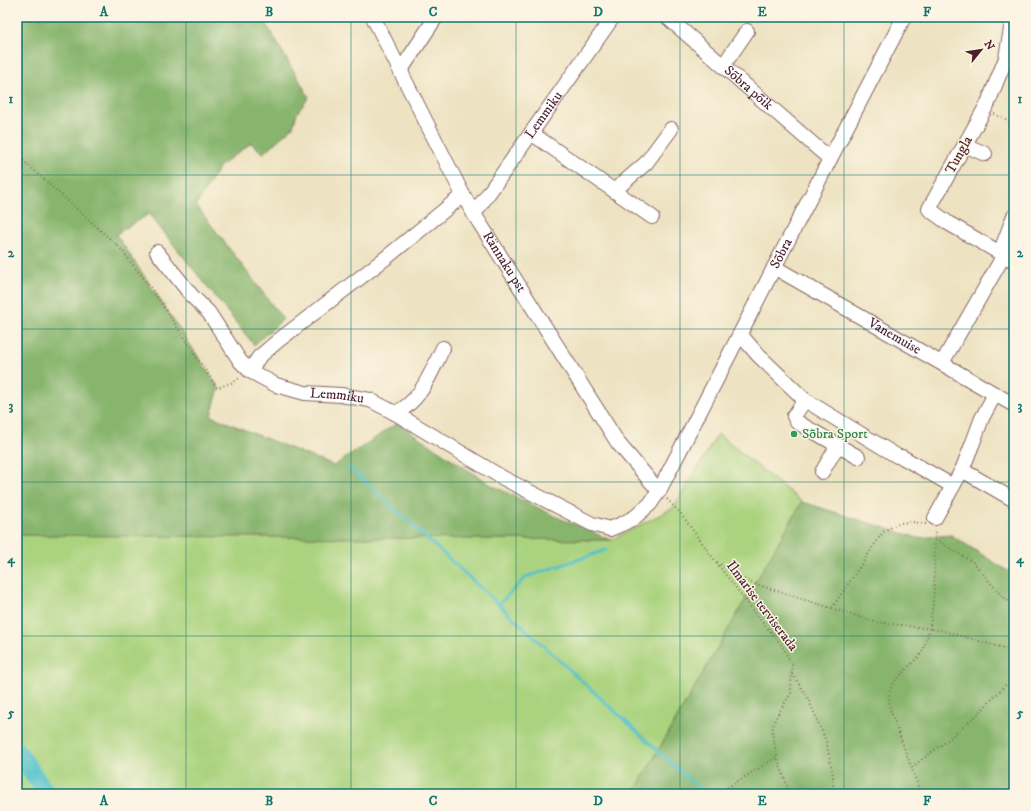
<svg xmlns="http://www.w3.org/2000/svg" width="1031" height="811" viewBox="0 0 1031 811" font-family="'IM FELL DW Pica',serif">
  <rect width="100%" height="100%" fill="#fcf5e5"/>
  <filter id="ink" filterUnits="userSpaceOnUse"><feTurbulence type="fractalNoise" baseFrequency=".025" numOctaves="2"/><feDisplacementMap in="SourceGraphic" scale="8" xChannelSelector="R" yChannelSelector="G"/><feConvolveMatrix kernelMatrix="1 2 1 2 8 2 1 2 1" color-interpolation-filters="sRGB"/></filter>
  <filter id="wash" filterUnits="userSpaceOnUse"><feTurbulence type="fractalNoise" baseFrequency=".012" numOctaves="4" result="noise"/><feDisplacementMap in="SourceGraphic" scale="16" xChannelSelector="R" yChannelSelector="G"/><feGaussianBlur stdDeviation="0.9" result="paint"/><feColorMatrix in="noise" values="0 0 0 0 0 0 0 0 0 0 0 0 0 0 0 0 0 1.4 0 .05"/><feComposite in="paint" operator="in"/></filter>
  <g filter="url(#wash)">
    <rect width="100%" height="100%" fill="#ede2c1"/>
    <path fill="#abd37f" stroke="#7a7955" d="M718,434l84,68 -169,292h-616v-260l6,1 588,5 62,-32z"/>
    <path fill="#88b56e" stroke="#696a4c" d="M17,17h245l47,80 -12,16 -4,14 -30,26 -12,-10 -31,23 -24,39 87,114 -29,26 -105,-131 -33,20 103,154 -8,28 123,50 63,-43 94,62 68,33 52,22 -588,-5 -6,-1z
      M802,502l116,36 33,-3 63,40v219h-381z"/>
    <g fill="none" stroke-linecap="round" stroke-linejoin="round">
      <path stroke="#54c2c9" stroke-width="3" d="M349,467l356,327
        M499,604l27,-27 80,-27"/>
      <path stroke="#54c2c9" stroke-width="18" d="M17,751l30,43"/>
    </g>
  </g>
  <g filter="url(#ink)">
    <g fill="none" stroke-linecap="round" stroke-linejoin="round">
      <defs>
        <g id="minor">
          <path id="s1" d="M373,17l90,178 11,19 144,229 41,48"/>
          <path id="s2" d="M667,17l163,142"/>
          <path d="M1013,17l-7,41 -18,45 -59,106 19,14 66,38"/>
          <path d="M723,66l24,-35"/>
          <path d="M401,70l35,-53"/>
          <path d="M531,133l121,84"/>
          <path d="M965,145l20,9"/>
          <path d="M615,190l31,-27 25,-34"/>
          <path id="s3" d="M463,195l-76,62 -108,83 -20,17 -9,14 26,14 29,8 36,2 29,5 25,13 108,65 89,46 18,5 12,-5 13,-7 15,-13 9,-13 171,-332 74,-142"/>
          <path id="s4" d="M474,214l139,-197"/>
          <path d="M157,252l35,44 17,17 31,48 10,10"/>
          <path d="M1000,253l14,-37"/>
          <path id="s5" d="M774,267l240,138"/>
          <path d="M740,334l18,21 47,45 92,56"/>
          <path d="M942,363l62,-108"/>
          <path d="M805,400l-11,16 3,6 61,35"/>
          <path d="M395,413c26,-11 36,-41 48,-65"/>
          <path d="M902,457l51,29"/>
          <path d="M962,470l10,-25 10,-27 13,-24"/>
          <path d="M822,472l16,-27"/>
          <path d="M935,518l27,-48 52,30"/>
        </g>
      </defs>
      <use href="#minor" stroke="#836360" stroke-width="16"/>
      <path stroke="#836360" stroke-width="2" stroke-dasharray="1 3" stroke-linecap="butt" d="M994,114l16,7 -1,3
        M17,155l103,93 31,40 66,100 17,-6 7,-5
        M667,499l14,15 35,48 42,55 23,27 11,20 -1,29 -16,26 -3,12 5,26 13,37
        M935,539l39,24 26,31 14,12
        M717,562l32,20 126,40 65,8 74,21
        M832,608l51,-76 16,-9 14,-1 13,2
        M792,674l15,22 19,45 7,34v19
        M912,767l37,-28 30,-26 35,-37
        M717,794l60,-37
        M921,794l-31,-85 -1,-16 5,-11 28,-29 8,-24 4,-38 1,-61"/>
      <use href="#minor" stroke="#fff" stroke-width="14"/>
    </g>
  </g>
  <path fill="none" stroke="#0f766e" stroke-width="1" stroke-opacity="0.55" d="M186,17v777M351,17v777M516,17v777M680,17v777M844,17v777M17,175h997M17,329h997M17,482h997M17,636h997"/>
  <circle fill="#2e9e5b" stroke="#fcf5e5" stroke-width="1.5" cx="794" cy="434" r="4"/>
  <g text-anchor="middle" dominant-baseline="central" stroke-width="3" stroke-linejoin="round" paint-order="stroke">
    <g font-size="14" fill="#4a1f2b" stroke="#fcf5e5">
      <text stroke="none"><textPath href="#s2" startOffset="108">Sõbra põik</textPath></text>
      <text stroke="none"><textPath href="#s4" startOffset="121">Lemmiku</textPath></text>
      <text transform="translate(959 155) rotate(-61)">Tungla</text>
      <text stroke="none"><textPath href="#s3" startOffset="1006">Sõbra</textPath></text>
      <text stroke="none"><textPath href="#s1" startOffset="278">Rännaku pst</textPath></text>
      <text stroke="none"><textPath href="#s5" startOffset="139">Vanemuise</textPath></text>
      <text stroke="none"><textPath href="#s3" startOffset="369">Lemmiku</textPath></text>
      <text transform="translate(762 606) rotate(53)">Ilmarise terviserada</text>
    </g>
    <g font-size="14" fill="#27864d" stroke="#fcf5e5" text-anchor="start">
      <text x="802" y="434">Sõbra Sport</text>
    </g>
  </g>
  <rect width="1031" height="811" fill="none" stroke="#fcf5e5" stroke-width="44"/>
  <g transform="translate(981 50) rotate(60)" stroke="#fcf5e5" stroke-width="3" paint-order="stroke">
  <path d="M0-3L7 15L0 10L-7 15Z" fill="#4a1f2b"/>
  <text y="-6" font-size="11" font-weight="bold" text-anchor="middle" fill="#4a1f2b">N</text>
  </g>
  <rect x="22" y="22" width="987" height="767" fill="none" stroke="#0f766e" stroke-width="1.5"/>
  <g font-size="13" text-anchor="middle" font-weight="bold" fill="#0f766e">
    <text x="104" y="16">A</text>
    <text x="269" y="16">B</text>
    <text x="433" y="16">C</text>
    <text x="598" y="16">D</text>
    <text x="762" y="16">E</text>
    <text x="927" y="16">F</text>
    <text x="11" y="103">1</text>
    <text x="1020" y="103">1</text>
    <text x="11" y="257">2</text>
    <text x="1020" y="257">2</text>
    <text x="11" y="410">3</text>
    <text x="1020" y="410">3</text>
    <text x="11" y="563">4</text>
    <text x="1020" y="563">4</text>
    <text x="11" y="717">5</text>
    <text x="1020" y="717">5</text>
    <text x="104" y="805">A</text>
    <text x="269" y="805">B</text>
    <text x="433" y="805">C</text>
    <text x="598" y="805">D</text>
    <text x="762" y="805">E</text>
    <text x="927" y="805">F</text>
  </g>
</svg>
